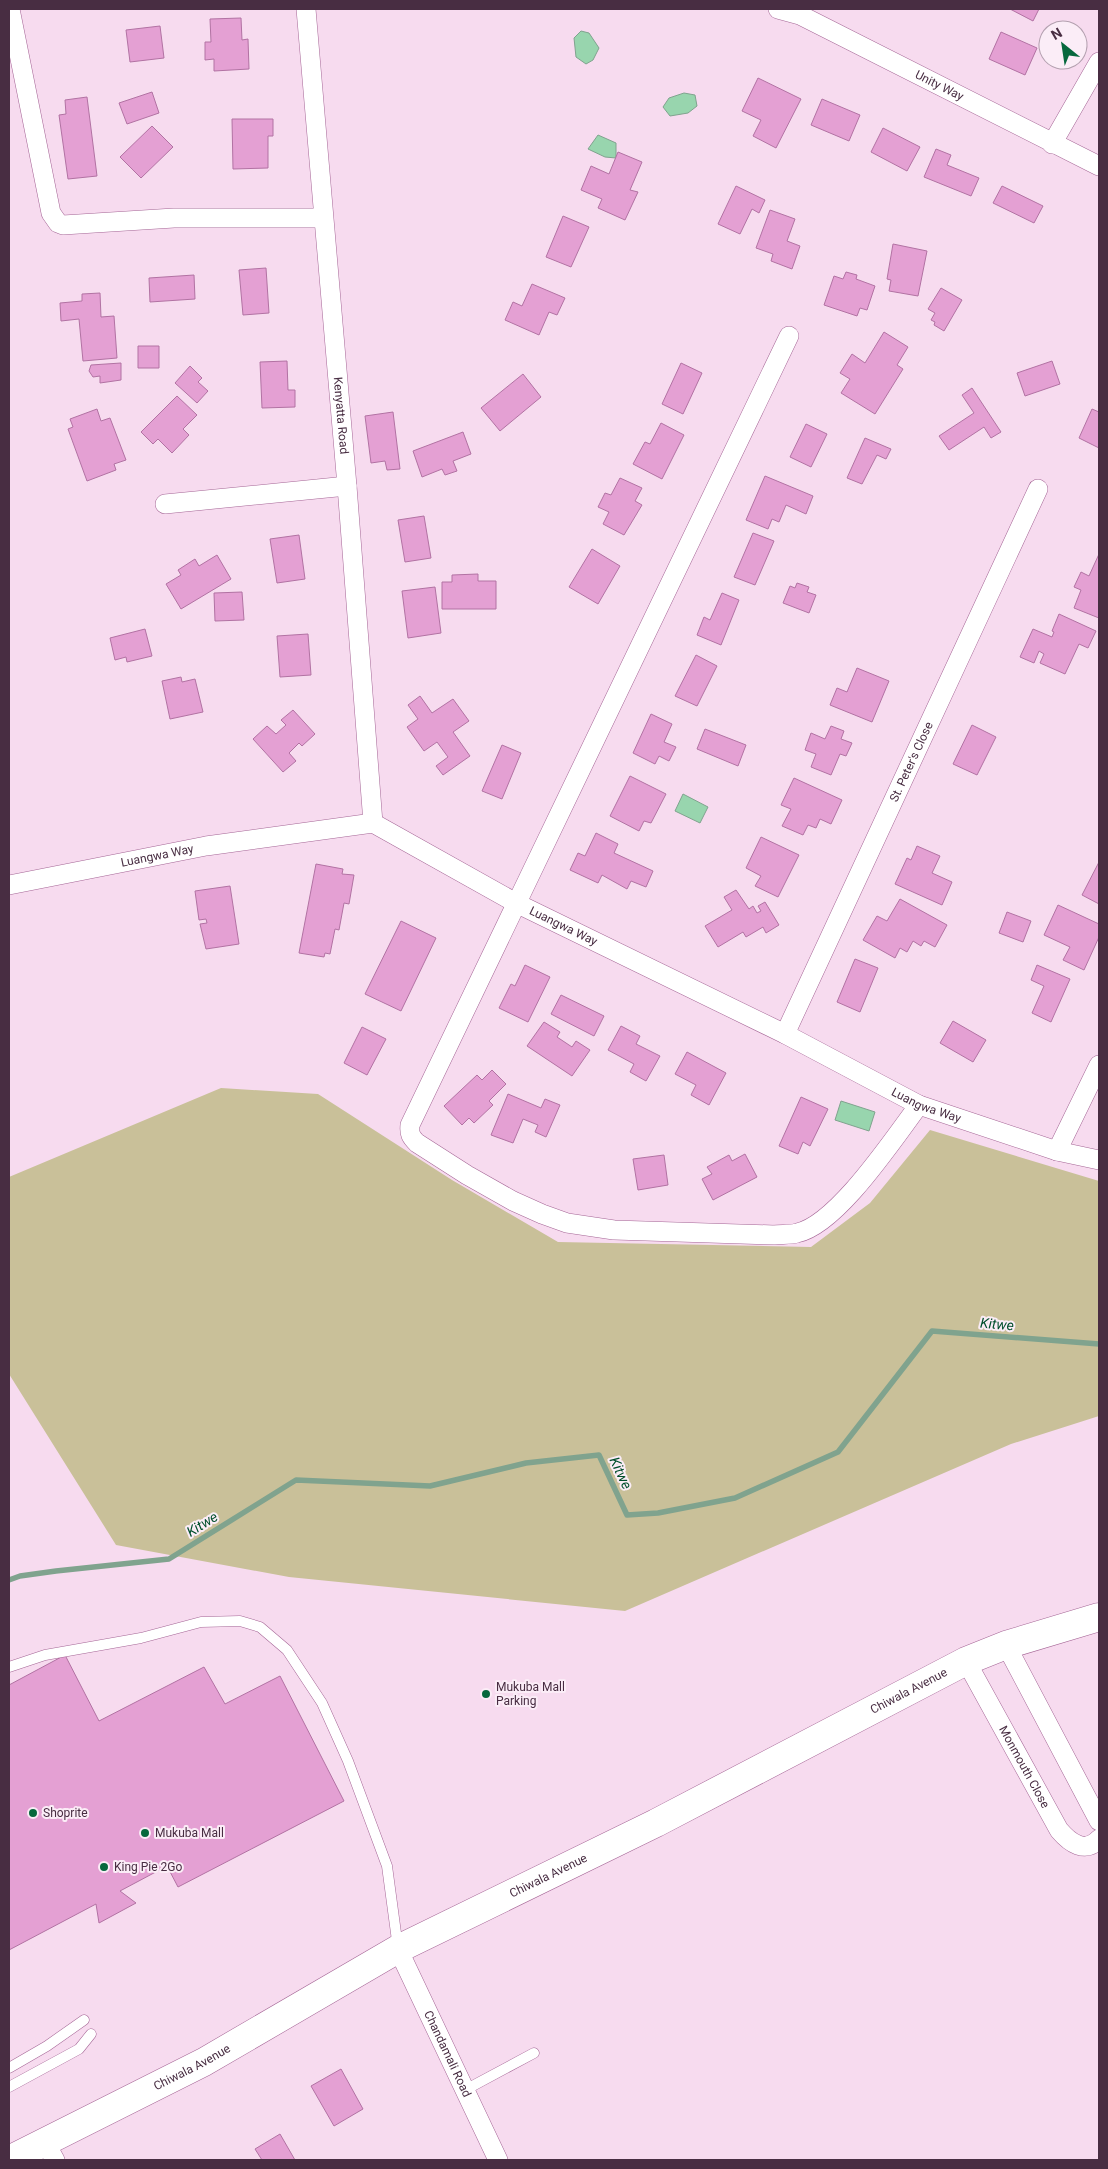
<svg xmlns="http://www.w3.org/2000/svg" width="1108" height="2169" viewBox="0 0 1108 2169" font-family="Roboto,sans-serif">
  <rect width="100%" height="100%" fill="#f7dbef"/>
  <path fill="#c9c099" d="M221,1088l97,6 134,86 106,62 253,5 59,-44 60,-73 169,51v235l-88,28 -386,167 -336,-34 -173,-32 -107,-171v-197z"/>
  <path fill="#98d5ae" stroke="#80a38e" d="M581,31l8,2 10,15 -6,12 -7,4 -10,-7 -2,-19z
    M684,93l11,2 2,11 -9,7 -18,3 -7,-9 6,-9z
    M598,135l18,8v15l-11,-1 -17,-8z
    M683,794l25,13 -8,16 -25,-12z
    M841,1101l34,11 -6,19 -34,-11z"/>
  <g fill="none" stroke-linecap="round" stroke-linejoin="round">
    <path stroke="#80a38e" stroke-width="5.5" d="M9,1580l11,-4 36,-5 113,-12 127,-79 134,6 96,-23 73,-8 28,60 31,-2 77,-15 103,-46 94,-121 167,13"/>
  </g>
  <path fill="#e4a0d3" stroke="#b272a3" d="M1010,9h29l-6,12z
    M241,18l1,22 6,-1 1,30 -35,2v-12l-9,1v-18h6l-1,-23z
    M160,26l4,32 -34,4 -4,-32z
    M1001,32l36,16 -12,27 -36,-16z
    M758,78l43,21 -25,49 -23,-12 8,-16 -19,-9z
    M152,92l7,21 -32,11 -8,-21z
    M87,97l10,79 -29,3 -9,-64 7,-1 -1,-14z
    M822,99l38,16 -11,26 -38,-16z
    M232,119h41v17h-5v32l-35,1z
    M152,126l21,21 -32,31 -21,-21z
    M883,128l37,19 -13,24 -36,-19z
    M936,149l15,6 -4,10 32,13 -8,18 -47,-19z
    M618,152l24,10 -12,28 8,2 -13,28 -27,-12 4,-9 -21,-9 10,-24 18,8z
    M736,186l29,14 -6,13 -7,-4 -12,25 -22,-10z
    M1002,186l41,20 -9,17 -41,-20z
    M770,210l25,9 -8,22 13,5 -8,23 -21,-8 2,-7 -17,-6z
    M563,216l26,11 -18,40 -25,-10z
    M893,244l34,7 -9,45 -29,-5 2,-11 -4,-1z
    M266,268l3,45 -26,2 -4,-45z
    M846,272l11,3 -1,4 19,7 -8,24 -7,-2 -3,8 -33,-11 10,-29 9,3z
    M194,275l1,24 -45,3 -1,-24z
    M532,284l33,14 -8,17 -8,-3 -10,23 -34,-15 8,-18 9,4z
    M941,288l21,12 -18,31 -10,-6 1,-3 -4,-2 4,-7 -7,-4z
    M100,293l1,24 13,-1 3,42 -34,3 -4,-42 -18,2 -1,-18 22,-2v-7z
    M884,332l24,15 -11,18 6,4 -28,45 -34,-21 9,-14 -10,-6 12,-19 13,9z
    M138,346h21v22h-21z
    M287,361l1,29h7v17l-33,1 -2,-46z
    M1052,361l8,23 -35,12 -8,-23z
    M121,363v17l-21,3v-7l-7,1 -4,-6 2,-6z
    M681,363l21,10 -19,41 -21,-10z
    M190,366l12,12 -4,4 10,9 -11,12 -22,-20z
    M523,374l18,23 -41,34 -19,-23z
    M972,388l29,44 -10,6 -7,-11 -35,23 -10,-14 35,-23 -12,-18z
    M177,396l20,19 -14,14 6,6 -17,18 -14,-14 -5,5 -12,-12z
    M97,409l4,12 9,-3 16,42 -12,4 2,6 -29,11 -19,-52 5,-2 -3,-8z
    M1092,409l7,3v36l-20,-10z
    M393,412l7,57 -13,1 -2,-9 -14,2 -6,-47z
    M661,423l23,12 -22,44 -29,-15 12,-22 5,2z
    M806,424l21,10 -16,33 -21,-10z
    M463,432l8,22 -18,7 4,10 -12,4 -3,-6 -20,8 -9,-26z
    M865,438l26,11 -5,10 -9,-4 -15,29 -15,-6z
    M765,476l48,20 -7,18 -20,-9 -7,17 -7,-3 -4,10 -22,-9z
    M620,478l22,10 -7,13 7,4 -18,30 -21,-11 6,-12 -11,-5 7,-14 6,2z
    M424,516l7,42 -26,4 -7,-42z
    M753,533l21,8 -19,44 -21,-8z
    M299,535l6,44 -28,4 -7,-44z
    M592,549l28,17 -22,38 -29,-17z
    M1099,554v64l-25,-10 7,-18 -7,-3 7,-15 8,4z
    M217,555l14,24 -50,30 -15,-25 15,-9 -3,-5 17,-11 4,7z
    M478,574v7h18v28h-54v-27h10v-7z
    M797,583l12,4 -2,5 9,3 -7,18 -26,-10 7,-17 5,2z
    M435,587l6,46 -33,5 -6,-47z
    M242,592l2,28 -29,1 -1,-28z
    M722,593l17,7 -18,45 -24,-10 7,-18 6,3z
    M1059,614l37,17 -8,17 -9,-4 -14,30 -25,-11 4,-9 -5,-3 -5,12 -14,-6 13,-28 19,8 2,-5 -2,-1z
    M145,629l7,27 -25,6 -1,-5 -11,3 -5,-22z
    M308,634l3,41 -31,2 -3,-41z
    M696,655l21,11 -20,40 -22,-10z
    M857,668l32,13 -17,41 -42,-17 7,-17 10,4z
    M181,677l1,5 13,-3 8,33 -33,7 -8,-38z
    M420,696l12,17 21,-14 16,22 -16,11 17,24 -27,19 -7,-9 12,-9 -11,-15 -13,9 -17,-24 11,-8 -10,-14z
    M293,710l22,24 -13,12 -3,-3 -10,10 7,8 -13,11 -30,-33 14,-13 9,8 10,-9 -5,-5z
    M651,714l21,10 -8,18 12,5 -7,14 -10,-5 -4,8 -22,-11z
    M972,725l24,12 -19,38 -24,-11z
    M831,726l13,5 -3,8 11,4 -6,13 -6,-2 -9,21 -20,-8 5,-13 -11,-4 6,-17 14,6z
    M705,729l41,16 -8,21 -41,-17z
    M502,745l19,8 -19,46 -20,-8z
    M630,776l36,18 -15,29 -7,-2 -5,10 -29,-15z
    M794,778l48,22 -11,24 -11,-5 -4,9 -8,-3 -5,10 -21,-9 9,-17 -10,-4z
    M596,833l22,11 -4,9 39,18 -7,16 -15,-6 -4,8 -25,-14 -4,8 -28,-13 8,-17 7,3z
    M761,837l38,18 -21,42 -23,-11 6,-10 -15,-8z
    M917,846l23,10 -8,17 20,9 -10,23 -47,-21 12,-26 4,2z
    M1099,862v42l-17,-9z
    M316,864l27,5 -1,5 12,1 -5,29 -5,-1 -5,27 -4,-1 -5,25 -5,-1 -1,4 -25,-4z
    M230,886l9,58 -33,5 -6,-25 7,-1 -1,-4 -7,1 -4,-29z
    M736,890l13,19 4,-3 4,7 4,-2 -3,-5 7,-4 14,23 -13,8 -3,-6 -17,10 -3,-5 -25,15 -13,-21 27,-16 -8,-13z
    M900,899l47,26 -12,22 -11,-6 -3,5 -8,-5 -6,11 -7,-4 -5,10 -32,-18 14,-24 10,5z
    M1058,905l41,19v13l-15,33 -21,-10 7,-13 -26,-12z
    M1007,912l24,9 -8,21 -24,-9z
    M401,921l35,17 -35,73 -36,-17z
    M855,959l23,9 -18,44 -23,-10z
    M525,965l25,12 -22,45 -29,-14 12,-24 4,2z
    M1037,965l33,14 -19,43 -19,-9 12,-27 -13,-6z
    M561,995l43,21 -10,20 -43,-22z
    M953,1021l33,19 -13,22 -33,-19z
    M544,1022l16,10 -3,5 15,10 4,-6 14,9 -18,26 -45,-30z
    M621,1026l19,10 -4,8 24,12 -14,25 -16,-9 4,-8 -26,-14z
    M362,1027l24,12 -19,36 -23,-12z
    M687,1052l39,21 -17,32 -18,-10 5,-10 -21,-11z
    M492,1070l14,14 -17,17 4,4 -19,18 -5,-5 -7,7 -18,-19 33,-31 5,5z
    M508,1094l33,14 4,-9 15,6 -14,32 -11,-5 3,-7 -15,-6 -10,24 -22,-8z
    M801,1097l27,12 -18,37 -7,-4 -5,12 -19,-8z
    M745,1154l12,23 -44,23 -11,-21 10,-5 -5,-7 22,-12 3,6z
    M664,1155l4,30 -30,5 -5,-31z
    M65,1655l34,66 105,-54 21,37 55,-28 64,125 -166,86 -11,-21 -47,25 16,12 -37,20 -3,-19 -87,46v-265z
    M341,2069l22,40 -29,17 -23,-40z
    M280,2134l15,26h-33l-7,-11z"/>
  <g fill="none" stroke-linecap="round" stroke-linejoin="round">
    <defs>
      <path id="lane" d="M9,1667l36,-12 96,-17 60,-16 39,-1 20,6 27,23 35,53 26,58 39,105 11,82
        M9,2068l38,-22 37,-26
        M9,2087l70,-38 12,-15
        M465,2090l69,-37"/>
      <g id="street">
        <path d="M10,9l41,204 7,10 5,2 111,-7h149"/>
        <path id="s1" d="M306,9l41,477 26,337"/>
        <path id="s2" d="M778,9l22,6 299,151"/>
        <path d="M1052,144l47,-82"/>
        <path d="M789,336l-379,789c-1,9 1,12 7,18l50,32 46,26 29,13 25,9 47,7 160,5c7,-1 16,0 23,-2 40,-8 97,-95 122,-128"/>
        <path d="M165,504l182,-18"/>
        <path id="s3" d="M9,885l197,-39 167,-23 143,80 269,131 134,71 138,46 42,9"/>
        <path id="s4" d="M785,1034l253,-545"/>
        <path d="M1057,1151l42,-86"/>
        <path d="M1006,1645l93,176"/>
        <path id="s5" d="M966,1661l93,169c11,13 26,24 40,9"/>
        <path id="s6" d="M398,1949l100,211"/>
        <path d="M45,2142l10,18"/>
      </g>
      <g id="secondary">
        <path id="s7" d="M9,2160l195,-98 194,-113 258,-126 310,-162 40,-16 93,-28"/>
      </g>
    </defs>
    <use href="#lane" stroke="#a56696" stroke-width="11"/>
    <use href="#street" stroke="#a56696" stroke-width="20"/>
    <use href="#secondary" stroke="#a56696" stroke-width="29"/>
    <use href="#lane" stroke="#fff" stroke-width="10"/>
    <use href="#street" stroke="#fff" stroke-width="19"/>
    <use href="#secondary" stroke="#fff" stroke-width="28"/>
  </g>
  <g fill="#06683d" stroke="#fbedf7" stroke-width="2">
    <circle cx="486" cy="1694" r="5"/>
    <circle cx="33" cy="1813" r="5"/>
    <circle cx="145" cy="1833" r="5"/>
    <circle cx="104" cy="1867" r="5"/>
  </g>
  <g text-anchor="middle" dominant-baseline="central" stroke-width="4" stroke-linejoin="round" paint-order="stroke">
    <g font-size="12" fill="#482d42" stroke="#fbedf7">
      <text stroke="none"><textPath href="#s2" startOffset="179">Unity Way</textPath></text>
      <text stroke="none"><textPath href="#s1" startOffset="408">Kenyatta Road</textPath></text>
      <text stroke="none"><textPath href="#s4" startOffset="300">St. Peter's Close</textPath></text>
      <text stroke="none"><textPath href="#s3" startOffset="151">Luangwa Way</textPath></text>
      <text stroke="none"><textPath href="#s3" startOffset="586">Luangwa Way</textPath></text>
      <text stroke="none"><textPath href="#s3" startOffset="991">Luangwa Way</textPath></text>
      <text stroke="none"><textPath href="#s7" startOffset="1015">Chiwala Avenue</textPath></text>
      <text stroke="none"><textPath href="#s5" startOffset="121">Monmouth Close</textPath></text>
      <text stroke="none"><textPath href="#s7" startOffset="610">Chiwala Avenue</textPath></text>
      <text stroke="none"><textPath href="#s6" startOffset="116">Chandamali Road</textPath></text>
      <text stroke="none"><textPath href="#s7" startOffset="205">Chiwala Avenue</textPath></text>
    </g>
    <g font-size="12" fill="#482d42" stroke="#fbedf7" text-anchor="start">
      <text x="496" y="1687">Mukuba Mall<tspan x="496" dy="14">Parking</tspan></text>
      <text x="43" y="1813">Shoprite</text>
      <text x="155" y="1833">Mukuba Mall</text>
      <text x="114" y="1867">King Pie 2Go</text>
    </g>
    <g font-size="14" font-style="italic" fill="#014f2c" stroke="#fbedf7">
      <text transform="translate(997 1324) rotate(5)">Kitwe</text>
      <text transform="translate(621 1473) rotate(65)">Kitwe</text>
      <text transform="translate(202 1524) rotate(-32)">Kitwe</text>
    </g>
  </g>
  <rect width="1108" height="2169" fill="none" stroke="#482d42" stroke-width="20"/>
  <g transform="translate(1063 45) rotate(330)"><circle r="24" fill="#fbedf7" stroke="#b3a0af"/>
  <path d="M0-4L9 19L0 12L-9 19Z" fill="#06683d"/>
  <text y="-8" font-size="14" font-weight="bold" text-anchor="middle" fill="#482d42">N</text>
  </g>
</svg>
